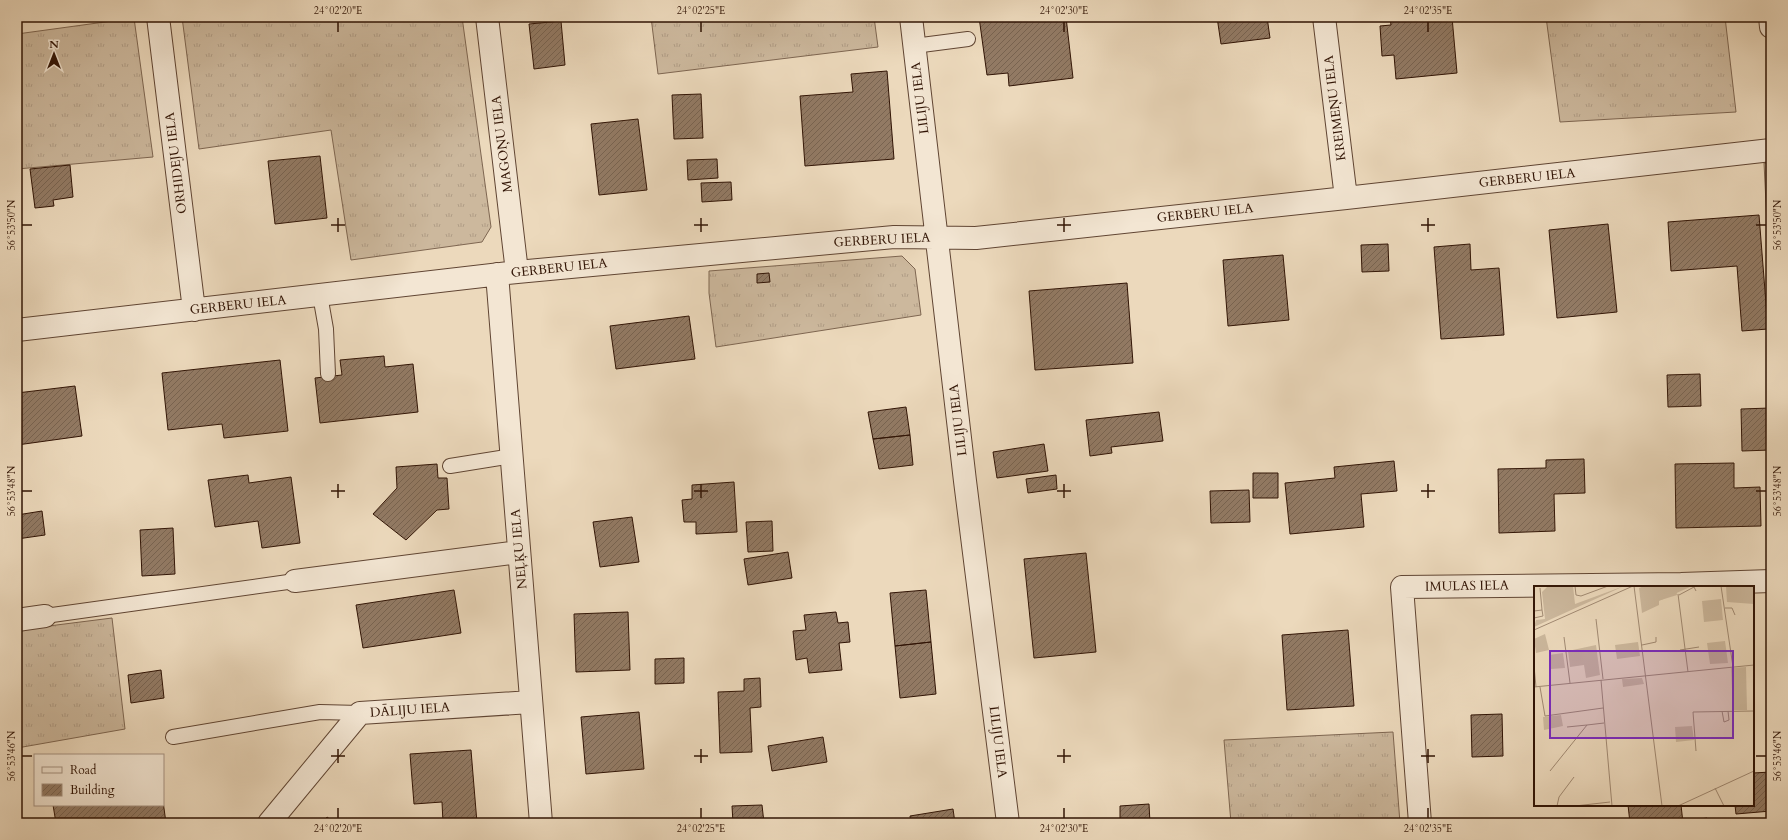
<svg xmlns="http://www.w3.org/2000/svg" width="1788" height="840" viewBox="0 0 1788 840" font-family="Cardo,serif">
  <defs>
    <pattern id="grass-tufts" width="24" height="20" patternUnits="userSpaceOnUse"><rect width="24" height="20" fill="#ccb89d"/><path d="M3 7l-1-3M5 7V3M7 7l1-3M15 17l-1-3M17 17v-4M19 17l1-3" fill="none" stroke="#b09d86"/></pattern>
    <pattern id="building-hatch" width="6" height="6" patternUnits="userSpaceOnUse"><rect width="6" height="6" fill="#927a64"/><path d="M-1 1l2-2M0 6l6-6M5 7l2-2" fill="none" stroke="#786350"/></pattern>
  </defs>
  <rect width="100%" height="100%" fill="#ecd9bc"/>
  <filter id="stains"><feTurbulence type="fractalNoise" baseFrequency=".005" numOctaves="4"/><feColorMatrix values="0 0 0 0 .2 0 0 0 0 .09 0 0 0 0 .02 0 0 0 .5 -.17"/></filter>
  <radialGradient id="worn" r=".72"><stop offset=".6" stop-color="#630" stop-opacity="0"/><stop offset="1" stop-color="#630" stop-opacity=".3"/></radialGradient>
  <path fill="url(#grass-tufts)" stroke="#7e6651" d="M182,17h280l29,210 -9,15 -131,18 -20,-130 -132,19z
    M651,17h223l4,30 -220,27z
    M1546,17h179l11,95 -176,10z
    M134,18l19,139 -136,12v-135z
    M902,256l13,13 6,46 -205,32 -7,-54v-22z
    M112,618l13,111 -108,19v-118z
    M1393,732l7,91h-169l-7,-83z"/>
  <path fill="#ccb89d" stroke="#7e6651" d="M1764,163h7v144l-6,-124z"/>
  <path fill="url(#building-hatch)" stroke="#311405" d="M979,17h87l7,61 -64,8 -1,-13 -21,2z
    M1217,17h50l3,21 -49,6z
    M1390,17h62l5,56 -61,6 -2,-24 -12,1 -2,-30 11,-1z
    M561,21l4,44 -31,4 -5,-45z
    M887,71l7,88 -89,7 -5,-70 53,-4 -2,-18z
    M701,94l2,44 -29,1 -2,-44z
    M638,119l9,71 -48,5 -8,-71z
    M320,156l7,62 -52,6 -7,-63z
    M717,159l1,19 -30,2 -1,-20z
    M70,165l3,32 -20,3 1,6 -19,2 -5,-39z
    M731,182l1,18 -30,2 -1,-19z
    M1759,215l9,114 -26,2 -5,-65 -66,5 -3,-49z
    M1608,224l9,88 -60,6 -8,-88z
    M1388,244l1,27 -27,1 -1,-27z
    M1470,244l1,26 28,-2 5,67 -63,4 -7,-92z
    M1283,255l6,65 -61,6 -5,-66z
    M769,273l1,9 -13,1v-9z
    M1127,283l6,80 -98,7 -6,-79z
    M689,316l6,43 -79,10 -6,-43z
    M384,356l1,11 28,-3 5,48 -98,11 -5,-45 27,-3 -2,-15z
    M280,360l8,71 -64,7 -2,-14 -54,6 -6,-57z
    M1700,374l1,32 -33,1 -1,-32z
    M75,386l7,50 -65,9v-52z
    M906,407l4,28 -37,4 -5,-27z
    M1770,408l1,42 -29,1 -1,-42z
    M1159,412l4,29 -52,6 1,6 -22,3 -4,-36z
    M910,435l3,30 -34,4 -6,-30z
    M1044,444l4,27 -51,7 -4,-26z
    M1584,459l1,34 -31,1 1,37 -56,2 -1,-64 48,-1v-8z
    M1394,461l3,30 -36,3 3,33 -74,7 -5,-51 50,-5 -1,-11z
    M1734,463v25l26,-1 1,39 -85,2 -1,-64z
    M437,464l1,14h9l2,31 -12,1 -31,30 -33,-26 24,-26 -1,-21z
    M1253,473h25v25h-25z
    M248,475l1,8 42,-6 9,66 -38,5 -4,-27 -43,6 -7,-47z
    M1056,475l1,14 -29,4 -2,-14z
    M734,482l3,50 -41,2v-12h-12l-2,-22 10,-1v-14z
    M1249,490l1,32 -39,1 -1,-32z
    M42,511l3,24 -28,4v-24z
    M632,517l7,45 -39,5 -7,-45z
    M772,521l1,30 -25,1 -2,-30z
    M173,528l2,46 -33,2 -2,-46z
    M788,552l4,26 -44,7 -4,-26z
    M1086,553l10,99 -62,6 -10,-99z
    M454,590l7,43 -98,15 -7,-43z
    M926,590l5,52 -36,4 -5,-53z
    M628,612l2,58 -54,2 -2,-58z
    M836,612l2,11 10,-1 2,20 -11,1 3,27 -33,3 -2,-15 -11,2 -3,-29 13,-1 -2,-15z
    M1348,630l6,76 -67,4 -5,-75z
    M931,642l5,52 -36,4 -5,-52z
    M684,658v25l-29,1v-25z
    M161,670l3,28 -33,5 -3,-28z
    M760,678l1,29 -11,1 2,44 -32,1 -2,-61 26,-1v-12z
    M639,712l5,57 -58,5 -5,-57z
    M1502,714l1,42 -31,1 -1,-42z
    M823,737l4,25 -55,9 -4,-25z
    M471,750l6,73h-34l-1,-21 -28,2 -4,-50z
    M1771,772v39l-35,3 -1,-9h18v-32z
    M163,801l3,22h-56l-1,-5 -33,5h-20l-3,-18h110z
    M1149,804l1,19h-30v-17z
    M762,805l2,18h-31l-1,-17z
    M1628,805h53l2,18h-53z
    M953,809l2,14h-44l-1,-7z
    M327,817l8,6h-12z
    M1707,818l1,5h-23v-2z"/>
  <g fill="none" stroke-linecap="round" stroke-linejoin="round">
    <defs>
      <path id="lane" d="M914,46l54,-7
        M320,295l6,34 2,45
        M450,466l62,-10
        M45,616l250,-35
        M173,737l147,-25 40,1"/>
      <path id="street" d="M158,17l36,293
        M487,17l30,255
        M911,17l54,464 43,342
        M1324,17l22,181
        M1770,17l1,10
        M497,274l44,549
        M17,330l500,-58 377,-35 82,1 370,-40 425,-48
        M295,581l224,-29
        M17,620l28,-4
        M269,823l91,-110 171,-11
        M1420,823l-18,-236 279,-3 90,-3"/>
    </defs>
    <use href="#lane" stroke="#604533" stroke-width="16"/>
    <use href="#street" stroke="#604533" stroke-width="24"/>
    <use href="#lane" stroke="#f3e6d3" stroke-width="14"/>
    <use href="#street" stroke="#f3e6d3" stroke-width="22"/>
  </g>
  <path fill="none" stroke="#311405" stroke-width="1.5" d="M338,22v10M701,22v10M1064,22v10M1428,22v10M338,218v14M701,218v14M1064,218v14M1428,218v14M22,225h10M331,225h14M694,225h14M1057,225h14M1421,225h14M1756,225h10M338,484v14M701,484v14M1064,484v14M1428,484v14M22,491h10M331,491h14M694,491h14M1057,491h14M1421,491h14M1756,491h10M338,749v14M701,749v14M1064,749v14M1428,749v14M22,756h10M331,756h14M694,756h14M1057,756h14M1421,756h14M1756,756h10M338,808v10M701,808v10M1064,808v10M1428,808v10"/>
  <g text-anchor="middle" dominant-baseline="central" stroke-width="3" stroke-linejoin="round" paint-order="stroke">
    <g font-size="13" fill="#311405" stroke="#f3e6d3">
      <text transform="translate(920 98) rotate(-97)">LILIJU IELA</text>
      <text transform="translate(1335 108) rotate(-97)">KREIMEŅU IELA</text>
      <text transform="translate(502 144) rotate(-97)">MAGOŅU IELA</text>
      <text transform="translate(176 163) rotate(-97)">ORHIDEJU IELA</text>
      <text transform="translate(1527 178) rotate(-6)">GERBERU IELA</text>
      <text transform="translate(1205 213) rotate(-6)">GERBERU IELA</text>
      <text transform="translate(882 240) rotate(-3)">GERBERU IELA</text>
      <text transform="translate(559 268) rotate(-6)">GERBERU IELA</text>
      <text transform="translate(238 305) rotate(-6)">GERBERU IELA</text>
      <text transform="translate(958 420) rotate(-97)">LILIJU IELA</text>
      <text transform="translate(519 549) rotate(-95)">NEĻĶU IELA</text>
      <text transform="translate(1467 586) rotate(-1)">IMULAS IELA</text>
      <text transform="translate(410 710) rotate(-4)">DĀLIJU IELA</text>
      <text transform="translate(998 742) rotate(83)">LILIJU IELA</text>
    </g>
  </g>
  <g transform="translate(1534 586)">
    <rect width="220" height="220" fill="#ecd9bc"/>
    <path d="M14,0h25l2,18 49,-18 -90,41 2,-7 9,-1 -3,-27zM110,0h48l-33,15v4l-17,8 -3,-25zM192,0l28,1v17l-27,-2zM187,13l2,21 -19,2 -2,-21zM11,48l4,16 -13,3 -2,-14zM191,55l3,22 -18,1 -3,-21zM104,56l2,14 -23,3 -2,-14zM62,59l4,30 -14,3 -2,-13 -14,2 -2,-16zM29,67l2,15 -14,1 -2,-14zM108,92l2,6 -21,3 -1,-8zM27,129l2,11 -19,4 -1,-13zM158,140l2,14 -18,2 -1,-15z" fill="#ccb89d"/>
    <path d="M142,3l1,6 -16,5 -2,-1 2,-6z" fill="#ccb89d"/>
    <path d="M212,81l1,43h-14l-2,-42z" fill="#ccb89d"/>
    <path fill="none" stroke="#a18a73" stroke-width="1" d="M41,0l1,9 5,1 27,-10M100,0l28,220M187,0l12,81M6,2l2,22M144,8l10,78M145,9l15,-8 2,4M191,22h7l3,7M0,25l8,-1 1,6 -9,2M62,33l7,60M0,44l99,-44M30,51l6,46M108,59l14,-3v-5M146,64l19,-3M0,80l2,21M67,94l11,126M0,101l220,-22M6,101l5,29 58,-8M188,125l2,11 5,-2 -1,-9M33,141l20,-2M162,165l-3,-39 61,-1M16,185l37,-46 17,-2M181,202l9,18M23,220l2,-9 15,-20M41,220l35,-4M144,220l76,-35"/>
    <path fill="#7b2cbf" fill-opacity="0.15" stroke="#7b2cbf" stroke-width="2" d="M16,65h183v87h-183z"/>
    <rect width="220" height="220" fill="none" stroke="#311405" stroke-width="2"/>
  </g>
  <rect width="1788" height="840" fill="none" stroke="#ecd9bc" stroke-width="44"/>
  <rect x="34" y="754" width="130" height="52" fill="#f3e6d3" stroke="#a59281"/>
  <rect x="42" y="767" width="20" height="6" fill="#f3e6d3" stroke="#a59281"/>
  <text x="70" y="774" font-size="12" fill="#311405">Road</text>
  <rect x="42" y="784" width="20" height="12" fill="url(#building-hatch)" stroke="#a59281"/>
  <text x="70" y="794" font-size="12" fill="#311405">Building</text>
  <g transform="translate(54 54)" stroke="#f3e6d3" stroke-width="3" paint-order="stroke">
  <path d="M0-3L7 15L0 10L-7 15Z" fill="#311405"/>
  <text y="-6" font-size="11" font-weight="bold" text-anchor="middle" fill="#311405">N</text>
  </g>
  <rect x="22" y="22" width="1744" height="796" fill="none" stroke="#311405" stroke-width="1.5"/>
  <g font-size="10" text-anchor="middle" fill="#311405">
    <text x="338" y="14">24°02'20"E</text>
    <text x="701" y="14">24°02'25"E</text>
    <text x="1064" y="14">24°02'30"E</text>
    <text x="1428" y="14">24°02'35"E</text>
    <text transform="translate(11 225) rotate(-90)" y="4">56°53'50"N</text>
    <text transform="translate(1777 225) rotate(-90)" y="4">56°53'50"N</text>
    <text transform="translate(11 491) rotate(-90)" y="4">56°53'48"N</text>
    <text transform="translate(1777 491) rotate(-90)" y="4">56°53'48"N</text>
    <text transform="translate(11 756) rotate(-90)" y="4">56°53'46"N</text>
    <text transform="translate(1777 756) rotate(-90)" y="4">56°53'46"N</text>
    <text x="338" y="832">24°02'20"E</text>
    <text x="701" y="832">24°02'25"E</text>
    <text x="1064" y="832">24°02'30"E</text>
    <text x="1428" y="832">24°02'35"E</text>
  </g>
  <rect width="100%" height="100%" filter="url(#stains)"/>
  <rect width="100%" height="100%" fill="url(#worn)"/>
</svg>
